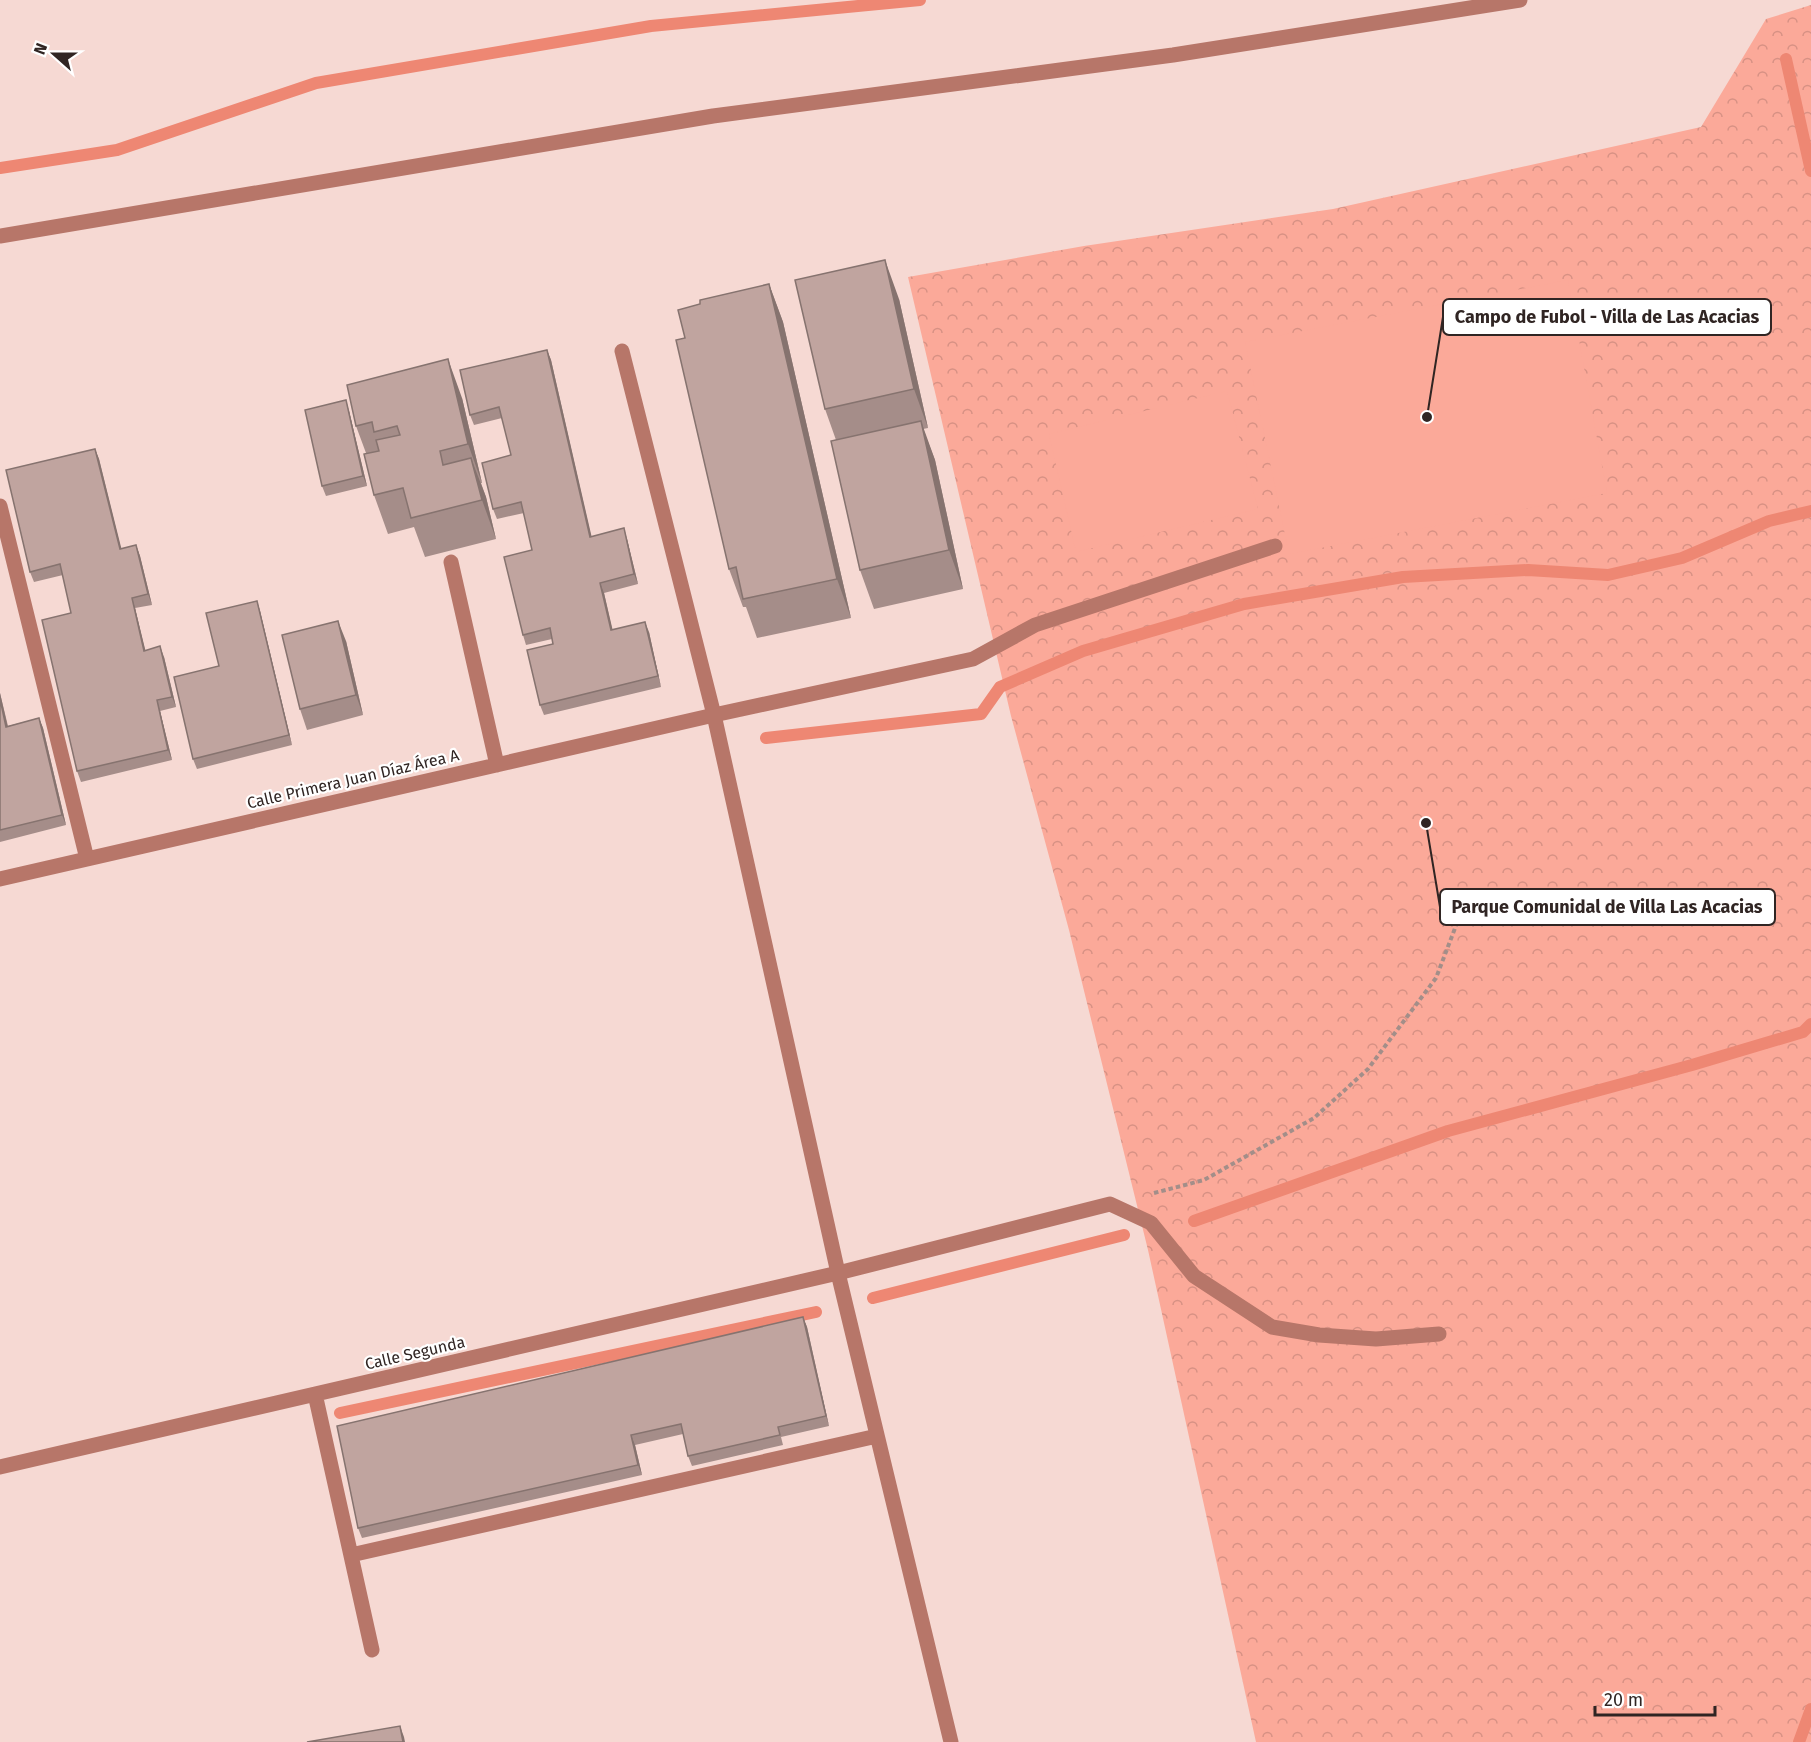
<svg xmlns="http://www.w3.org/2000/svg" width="1811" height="1742" viewBox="0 0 1811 1742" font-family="'Fira Sans',sans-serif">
  <defs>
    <pattern id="park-crowns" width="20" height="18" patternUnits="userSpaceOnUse" patternTransform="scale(1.5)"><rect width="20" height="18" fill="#fba999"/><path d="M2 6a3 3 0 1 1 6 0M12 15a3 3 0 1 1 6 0" fill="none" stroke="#d79184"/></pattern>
  </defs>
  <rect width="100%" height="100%" fill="#f6d9d3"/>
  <path fill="url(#park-crowns)" d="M1811,5v1737h-555l-108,-492 -79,-320 -58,-214 -103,-439 176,-31 249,-37 368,-82 65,-108z"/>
  <path fill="#fba999" d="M1568,280l39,213 -318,61 -44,-212z
    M1227,391l31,118 -182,43 -27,-118z"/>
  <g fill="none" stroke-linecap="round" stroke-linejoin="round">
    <path stroke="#ee8773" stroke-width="12" d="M1786,59l25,112
      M0,168l117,-18 199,-67 335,-57 269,-26
      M766,738l215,-24 19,-27 83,-36 161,-47 159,-27 125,-7 80,5 74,-17 87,-37 42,-10
      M1194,1221l254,-90 244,-66 111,-33 8,-8
      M873,1298l251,-63
      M340,1413l476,-101
      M1799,1742l12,-33"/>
    <path stroke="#a38e89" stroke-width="4" stroke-dasharray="4.5 3" stroke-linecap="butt" d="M1154,1193l50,-13 110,-62 54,-49 68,-91 21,-55"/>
    <path stroke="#b77669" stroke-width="15" d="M0,236l713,-120 460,-61 347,-55
      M622,351l92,364 124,558 113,469
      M0,506l87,353
      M451,562l46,203
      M0,879l714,-164 259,-56 62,-34 240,-79
      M315,1394l57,256
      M0,1467l838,-194 272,-69 41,19 43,53 78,51 47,8 57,4 63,-5
      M351,1555l526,-119"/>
  </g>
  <path fill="#a58d89" d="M769,284l14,38 68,296 -94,20 -11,-31h-3l-14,-38 -44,-231z
    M899,299l29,129 -5,1 12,31 28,129 -89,20 -14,-39 -24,-130 -11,-31z
    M547,350l4,10 40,176 36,3 11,45 -34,9 8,36 37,3 12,55 -117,28 -4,-10 13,-61 -1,-5 -26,6 -3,-10 9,-85 -8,-37 -27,6 -4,-10 18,-54 -9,-37 -28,7 -4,-10z
    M462,398l20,85h-1l5,14 10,42 -71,18 -11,-30 -26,7 -14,-39 -8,-42 -10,-27z
    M349,411l18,75 -41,10 -4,-10z
    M95,449l4,10 22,90 15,-4 4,11 12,49 -17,3 10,42 19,7 12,50 -16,4 12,49 -91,22 -4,-11 -6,-158 -8,-38 -29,7 -4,-10z
    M257,601l3,10 32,134 -95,24 -4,-10 26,-93z
    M346,641l17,74 -56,15 -7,-21z
    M0,693l8,33 31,-8 4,10 23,97 -66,17z
    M803,1317l4,10 22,99 -48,11 2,8 -91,21 -4,-10 -5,-22 -48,11 7,30 -280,63 -4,-10z"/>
  <path fill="#86736f" d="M885,260l14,39 29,129 -14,-39z
    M769,284l14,38 68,296 -14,-39z
    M547,350l4,10 43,187 -4,-10z
    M448,359l14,39 20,85 -14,-39z
    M346,400l3,11 18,75 -4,-10z
    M921,421l14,39 28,129 -14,-39z
    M95,449l4,10 25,100 -4,-10z
    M471,458l15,39 10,42 -14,-39z
    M624,528l3,11 11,45 -4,-10z
    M136,545l4,11 12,49 -4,-11z
    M600,583l4,10 11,47 -4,-10z
    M132,598l3,10 13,53 -4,-10z
    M257,601l3,10 32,134 -3,-10z
    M338,621l8,20 17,74 -7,-20z
    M645,622l4,10 12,55 -3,-11z
    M160,646l4,11 12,50 -4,-10z
    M0,693l10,44 -4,-10 -6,-28z
    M157,700l3,11 12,49 -4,-10z
    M39,718l4,10 23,97 -4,-10z
    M803,1317l4,10 22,99 -3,-10z
    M631,1435l4,10 7,30 -4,-10z
    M400,1726l4,11 1,5h-2z"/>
  <path fill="#c0a49f" stroke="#86736f" stroke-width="1.5" d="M885,260l29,129 -89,20 -30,-129z
    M769,284l68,295 -94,20 -7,-32 -7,2 -53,-229 9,-2 -7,-28 22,-6v-4z
    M547,350l43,187 34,-9 10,46 -34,9 11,47 34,-8 13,54 -118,29 -13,-55 26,-6 -3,-16 -27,7 -19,-78 28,-7 -11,-48 -28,7 -11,-46 29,-8 -12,-48 -29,8 -10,-45z
    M448,359l20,85 -28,7 3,14 28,-7 11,42 -71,18 -8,-30 -29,7 -10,-41 15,-3 -3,-11 24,-5 -3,-9 -23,6 -2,-10 -16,4 -9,-41z
    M346,400l17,76 -41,10 -17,-76z
    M921,421l28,129 -89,20 -29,-129z
    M95,449l25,100 16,-4 12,49 -16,4 12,53 16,-5 12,51 -15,3 11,50 -91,21 -35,-151 29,-7 -11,-49 -30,8 -24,-102z
    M257,601l32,134 -96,24 -19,-82 45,-11 -13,-53z
    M338,621l18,74 -56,14 -18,-74z
    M0,699l6,28 33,-9 23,97 -62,15z
    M803,1317l23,99 -48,11 2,8 -92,21 -7,-32 -50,11 7,30 -280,63 -21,-102z
    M400,1726l3,16h-96z"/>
  <g text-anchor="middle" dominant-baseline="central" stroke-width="4.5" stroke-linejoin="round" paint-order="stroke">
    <g font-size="16" fill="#302523" stroke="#fff">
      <text transform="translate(353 779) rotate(-13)">Calle Primera Juan Díaz Área A</text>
      <text transform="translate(415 1353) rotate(-13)">Calle Segunda</text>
    </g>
  </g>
  <path fill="none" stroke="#302523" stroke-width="2" d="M1427 417L1443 317M1426 823L1440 907"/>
  <g fill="#302523" stroke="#fff" stroke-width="2">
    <circle cx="1427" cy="417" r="6"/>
    <circle cx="1426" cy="823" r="6"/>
  </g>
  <g fill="#fff" stroke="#302523" stroke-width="2">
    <rect x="1443" y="299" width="328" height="36" rx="6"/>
    <rect x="1440" y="889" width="335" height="36" rx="6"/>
  </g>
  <g font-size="18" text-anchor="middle" font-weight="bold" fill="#302523">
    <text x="1607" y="323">Campo de Fubol - Villa de Las Acacias</text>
    <text x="1607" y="913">Parque Comunidal de Villa Las Acacias</text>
  </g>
  <g transform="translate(54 54) rotate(291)" stroke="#ffffff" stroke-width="4.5" paint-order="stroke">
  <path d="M0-4.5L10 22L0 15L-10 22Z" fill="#302523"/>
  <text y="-9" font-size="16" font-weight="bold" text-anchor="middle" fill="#302523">N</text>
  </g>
  <path d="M1595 1706v9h120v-9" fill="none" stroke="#302523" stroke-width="3"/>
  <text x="1604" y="1706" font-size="18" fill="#302523" stroke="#ffffff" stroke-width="4.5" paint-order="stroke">20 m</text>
</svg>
